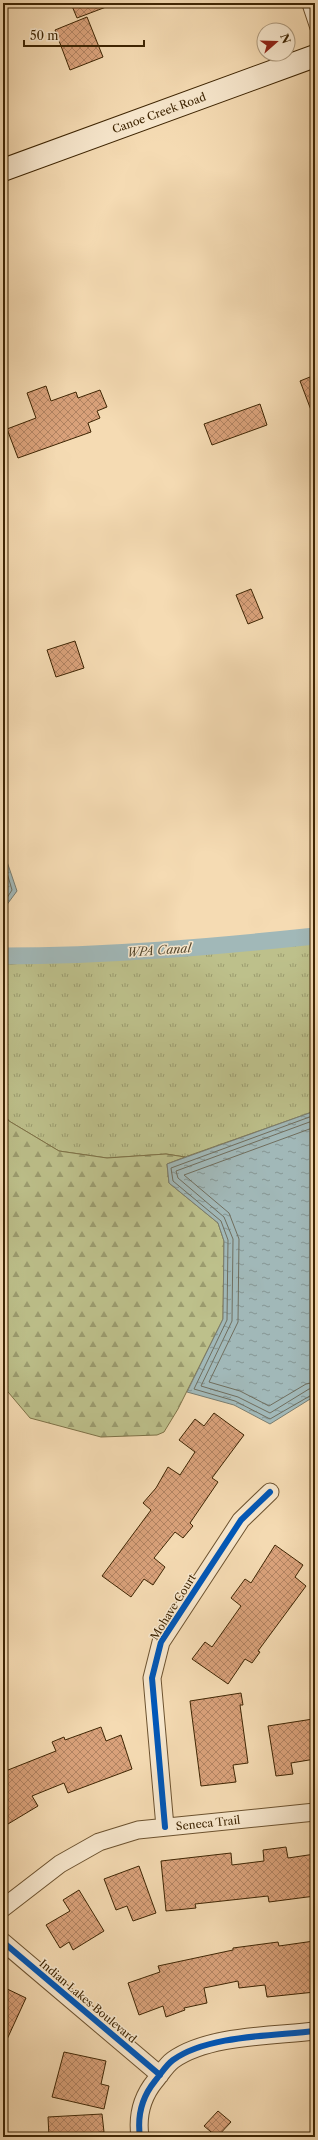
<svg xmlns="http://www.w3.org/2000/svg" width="318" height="2140" viewBox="0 0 318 2140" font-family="'Libre Caslon Text',serif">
  <defs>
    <pattern id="grass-tufts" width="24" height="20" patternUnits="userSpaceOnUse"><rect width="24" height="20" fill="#bdc08b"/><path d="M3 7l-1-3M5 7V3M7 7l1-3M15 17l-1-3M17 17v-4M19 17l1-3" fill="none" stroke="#9b9c6f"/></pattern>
    <pattern id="forest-firs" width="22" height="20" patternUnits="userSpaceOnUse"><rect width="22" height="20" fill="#bdc08b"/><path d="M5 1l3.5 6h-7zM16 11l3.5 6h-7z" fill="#9b9c6f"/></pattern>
    <pattern id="water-ripples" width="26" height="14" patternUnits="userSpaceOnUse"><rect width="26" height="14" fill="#a1b8b8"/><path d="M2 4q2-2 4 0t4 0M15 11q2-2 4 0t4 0" fill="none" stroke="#859593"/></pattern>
    <pattern id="building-cross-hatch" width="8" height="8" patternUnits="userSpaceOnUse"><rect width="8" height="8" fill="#daa27b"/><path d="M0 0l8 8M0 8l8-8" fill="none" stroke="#b28463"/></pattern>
  </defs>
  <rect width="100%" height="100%" fill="#f5dbb3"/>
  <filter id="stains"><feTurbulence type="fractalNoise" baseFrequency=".005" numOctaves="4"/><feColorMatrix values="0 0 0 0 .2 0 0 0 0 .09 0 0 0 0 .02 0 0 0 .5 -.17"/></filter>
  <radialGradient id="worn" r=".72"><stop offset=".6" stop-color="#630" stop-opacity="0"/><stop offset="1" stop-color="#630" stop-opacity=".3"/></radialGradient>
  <path fill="url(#grass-tufts)" stroke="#7e7247" d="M315,940v171l-130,46 -19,-3 -59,4 -48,-7 -50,-30 -6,-8v-150l8,1z"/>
  <path fill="url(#forest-firs)" stroke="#7e7247" d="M3,1113l6,8 50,30 48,7 59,-4 19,3 -18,7 2,19 49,40 6,18 -1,78 -45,90 -14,23 -7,3 -56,2 -71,-19 -27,-32z"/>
  <path fill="url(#water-ripples)" stroke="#797d70" d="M3,850l14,41 -14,19z
    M315,1111v285l-45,28 -36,-19 -47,-13 36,-73 1,-78 -6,-18 -49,-40 -2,-19z"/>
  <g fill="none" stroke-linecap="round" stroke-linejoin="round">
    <path stroke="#706e5e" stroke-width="1" d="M3,859l9,31 -9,14
      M315,1115l-144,53 2,13 48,40 7,19 -1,80 -33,69 41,12 35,18 45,-26
      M315,1120l-139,51 2,7 46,39 9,22 -1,82 -31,65 37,11 32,16 39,-24 6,-1
      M315,1127l-131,48 45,38 10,26 -1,83 -29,60 31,9 29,15 37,-22 9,-2"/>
    <path stroke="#a1b8b8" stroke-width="17" d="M3,956c104,0 208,-9 312,-20"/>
  </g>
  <path fill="url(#building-cross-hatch)" stroke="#3e2503" d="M80,3h33l1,1 -37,14 -5,-12z
    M87,17l16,40 -33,13 -15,-40z
    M315,375v43h-1l-14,-37z
    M46,386l5,15 25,-9 2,6 22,-8 7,17 -10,4 3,7 -12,5 3,9 -73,26 -11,-29 29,-11 -9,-25z
    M260,404l7,21 -55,20 -8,-21z
    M251,589l12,29 -15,6 -12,-29z
    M75,641l9,27 -28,9 -9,-27z
    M214,1413l30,22 -32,43 6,4 -28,41 3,3 -10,12 -8,-6 -21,26 11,9 -12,18 -9,-6 -13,18 -29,-21 49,-66 -8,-7 13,-15 12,-21 12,8 15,-23 -16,-12 16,-21 9,7z
    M275,1545l28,20 -8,12 11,9 -48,65 2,1 -8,11 -7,-4 -17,25 -36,-25 13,-17 7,5 29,-41 -10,-8 14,-19 6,4z
    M241,1693l2,12h-3l8,58 -15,2 3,17 -35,4 -11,-85z
    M313,1719l2,40 -24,4 2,11 -17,2 -8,-50z
    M101,1727l5,14 15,-6 11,34 -64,24 -4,-10 -32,13 6,10 -35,21v-55l53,-21 -4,-9 12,-5 1,3z
    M286,1847l2,11 27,-4v42l-46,6 -1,-6 -73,8 1,4 -30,3 -5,-50 70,-8 1,12 32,-4 -1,-11z
    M139,1866l17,47 -23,8 -6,-15 -11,4 -12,-31z
    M79,1890l25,41 -31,19 -4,-8 -9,6 -14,-23 24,-14 -7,-11z
    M314,1941l1,51 -48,5 -2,-12 -26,3 -1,-7 -34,7 3,15 -23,5 1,2 -19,7 -3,-11 -24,9 -11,-32 32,-11 -2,-6 75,-16v-2l45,-6 1,4z
    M3,1987l23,11 -23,50z
    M64,2052l42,9 -5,23 8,2 -5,23 -52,-12z
    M218,2111l13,11 -14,15 -13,-11z
    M102,2114l2,18 -14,1 1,4h-42l-1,-20z"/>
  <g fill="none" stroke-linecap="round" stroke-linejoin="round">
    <defs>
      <path id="lane" d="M306,3l9,27"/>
      <path id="street" d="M165,1827l-13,-149 9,-36 80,-122 29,-28
        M3,1908l57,-44 39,-22 39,-12 177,-18
        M3,1942l157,133
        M140,2137c-3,-21 2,-40 15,-56 6,-7 11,-16 18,-21 35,-25 100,-24 142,-29"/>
      <path id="secondary" d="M3,170l312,-114"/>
    </defs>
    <use href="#lane" stroke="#6c522f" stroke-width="10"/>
    <use href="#street" stroke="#6c522f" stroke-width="19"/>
    <use href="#secondary" stroke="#3e2503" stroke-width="24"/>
    <use href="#lane" stroke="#f8e8ce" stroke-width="8"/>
    <use href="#street" stroke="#f8e8ce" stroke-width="17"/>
    <use href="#secondary" stroke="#f8e8ce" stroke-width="22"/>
    <defs>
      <path id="cycleway" d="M165,1827l-13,-149 9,-36 80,-122 29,-28
        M3,1942l157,133
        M140,2137c-3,-21 2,-40 15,-56 6,-7 11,-16 18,-21 35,-25 100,-24 142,-29"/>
    </defs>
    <use href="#cycleway" stroke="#f8e8ce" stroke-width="8"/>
    <use href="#cycleway" stroke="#0057b8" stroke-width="6"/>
  </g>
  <g text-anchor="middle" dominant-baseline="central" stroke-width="3" stroke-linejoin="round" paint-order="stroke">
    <g font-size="11" fill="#3e2503" stroke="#f8e8ce">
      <text transform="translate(159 113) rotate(-20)">Canoe Creek Road</text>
      <text transform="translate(173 1607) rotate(-58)">Mohave Court</text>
      <text transform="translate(208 1823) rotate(-6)">Seneca Trail</text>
      <text transform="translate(88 2001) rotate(40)">Indian Lakes Boulevard</text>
    </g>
    <g font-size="12" font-style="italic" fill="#574a30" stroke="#f8e8ce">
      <text transform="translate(159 950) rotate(-4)">WPA Canal</text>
    </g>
  </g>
  <rect width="318" height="2140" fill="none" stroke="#f5dbb3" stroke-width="16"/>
  <rect x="4" y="4" width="310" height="2132" fill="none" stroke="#3e2503" stroke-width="2"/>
  <rect x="8" y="8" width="302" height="2124" fill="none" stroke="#3e2503"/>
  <g transform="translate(276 42) rotate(70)"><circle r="19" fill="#f8e8ce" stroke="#ae9a7d"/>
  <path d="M0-3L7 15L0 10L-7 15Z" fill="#8f2418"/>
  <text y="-6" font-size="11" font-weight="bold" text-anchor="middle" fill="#3e2503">N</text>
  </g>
  <path d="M24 40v6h120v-6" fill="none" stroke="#3e2503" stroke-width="2"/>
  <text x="30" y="40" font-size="12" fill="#3e2503" stroke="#f8e8ce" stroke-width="3" paint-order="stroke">50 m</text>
  <rect width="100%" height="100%" filter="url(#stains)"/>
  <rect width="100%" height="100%" fill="url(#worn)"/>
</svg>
